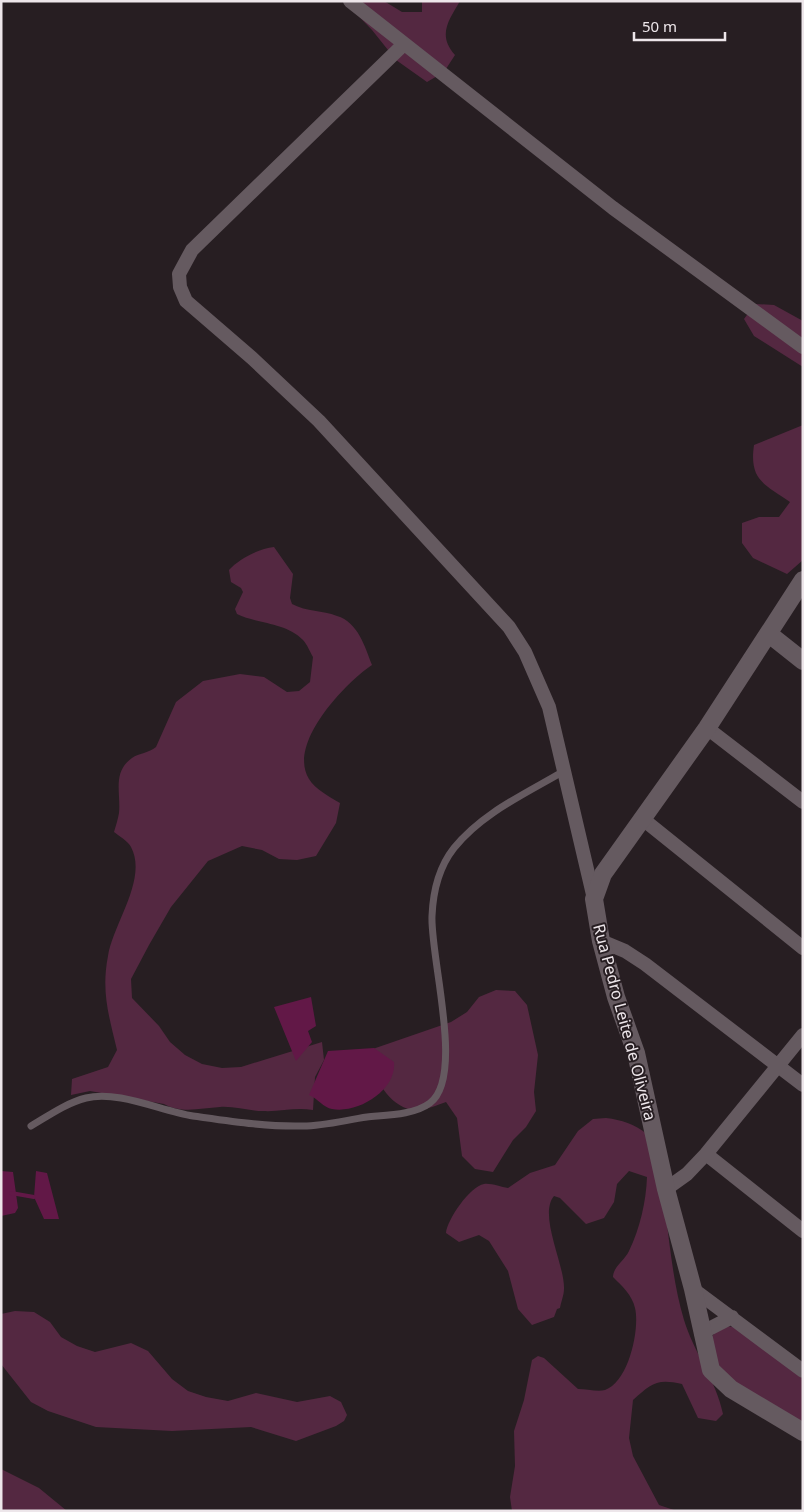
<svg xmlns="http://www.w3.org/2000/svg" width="804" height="1512" viewBox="0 0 804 1512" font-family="'Noto Sans',sans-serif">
  <rect width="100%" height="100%" fill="#271e22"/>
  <path fill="#542841" d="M344,1h40l18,11h20v-11h38c-11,19 -23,34 -5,54l-11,17 -17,10 -31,-22 -24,-30z
    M755,304l19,1 29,16v46l-49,-31 -10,-17z
    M803,425v135l-16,14 -34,-16 -11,-15v-20l17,-6h20l11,-15c-26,-18 -41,-22 -36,-57z
    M274,547l19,27 -3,24 2,6c15,8 30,6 45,12 21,6 28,31 35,49 -27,18 -85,79 -63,114 6,10 21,18 31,24l-4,20 -20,33 -19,4 -18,-1 -17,-9 -20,-4 -34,15 -37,46 -22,38 -18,34 1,19 27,28 11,16 15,13 17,9 20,4 19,-1 81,-25 2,18 -9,17 -2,33c-18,-3 -33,2 -50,1 -14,0 -29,-5 -43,-4 -19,1 -38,7 -56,-3l-74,-13 -19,4 1,-16 36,-12 9,-17c-8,-34 -16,-58 -9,-94 5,-32 40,-77 23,-109 -3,-6 -12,-11 -17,-15 2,-7 4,-13 5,-19 2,-20 -7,-41 13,-55 7,-5 17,-5 24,-11l20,-45 27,-21 37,-7 24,3 23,15 12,-1 11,-9 3,-25c-3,-5 -6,-13 -10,-17 -17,-18 -46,-16 -66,-26l-2,-5 8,-17 -2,-4 -10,-6 -2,-12c10,-11 29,-21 45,-23z
    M496,990l19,1 12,14 11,50 -4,37 2,19 -10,16 -13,13 -20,32 -18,-3 -13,-13 -5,-38 -11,-16c-11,4 -27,11 -38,7 -24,-8 -34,-36 -44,-57l87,-30 16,-10 12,-15z
    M606,1118c16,2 28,6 41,16 6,24 14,49 18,74 5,38 8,75 19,112 10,33 32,60 39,94l-7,7 -18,-3 -16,-34c-26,-6 -31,0 -49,16l-4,38 4,18 26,49 18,6h-165l-2,-14 5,-31 -1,-35 10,-31 8,-40 6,-4 6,2 34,31c8,0 20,3 27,1 24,-8 35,-62 30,-82 -3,-13 -13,-22 -22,-31 0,-10 12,-17 16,-26 11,-23 17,-49 18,-74l-18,-6 -12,13 -3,18 -10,16 -18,6 -26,-26 -6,-2c-16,19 11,69 10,93 0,6 -3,13 -4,19l-3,1 -3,8 -22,8 -14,-16 -10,-38 -19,-30 -10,-6 -20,7 -13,-9c1,-13 24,-47 38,-49 7,-1 17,3 24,4l22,-15 25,-8 23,-34 15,-12z
    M15,1311l19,1 16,10 11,15 16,9 18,6 36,-9 17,8 24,28 16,12 18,6 22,4 28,-8 41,9 33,-6 11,6 6,13 -3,6 -8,5 -40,15 -45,-14 -79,4 -76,-4 -48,-16 -17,-9 -30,-38v-50z
    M727,1326l12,2 64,51v48l-79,-46 -16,-39 8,-11z
    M1,1469l38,19 28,23h-66z"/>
  <path fill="#621847" d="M311,997l5,29 -8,5 4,11 -16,19 -22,-54z
    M374,1048l20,14c3,28 -36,52 -62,47 -8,-1 -15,-11 -23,-14l19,-44z
    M1,1171l12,1 5,36 -3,5 -14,3z
    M36,1171l11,2 12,46h-15l-10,-22z"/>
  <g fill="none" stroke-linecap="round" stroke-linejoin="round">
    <path stroke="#621847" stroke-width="4" d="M11,1193l23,4"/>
    <path stroke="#655a60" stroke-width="7" d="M31,1126c17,-10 35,-23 55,-28 32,-8 75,13 107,18 36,5 74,11 110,10 21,0 43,-6 64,-9 20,-2 47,-2 63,-14 35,-26 0,-146 2,-187 1,-24 7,-49 22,-68 28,-35 71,-54 110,-77"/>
    <path stroke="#655a60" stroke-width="14" d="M350,1l263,207 190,139
      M404,44l-212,206 -13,24 1,13 6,14 66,57 67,63 190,206 16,25 24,55 45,192
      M707,728l96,74
      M644,820l159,128
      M601,941l24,10 20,13 158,121
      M706,1154l97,77
      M666,1189l21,-15 19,-20 97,-119
      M693,1289l110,82
      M701,1333l31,-16"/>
    <path stroke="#655a60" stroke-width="18" d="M803,580l-96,148 -104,146 -9,25 7,42 15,56 20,56 30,136 27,100 18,81 20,19 72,43
      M769,634l34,27"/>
  </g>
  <g text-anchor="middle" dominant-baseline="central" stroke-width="4" stroke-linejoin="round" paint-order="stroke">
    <g font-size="16" fill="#ede6ea" stroke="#271e22">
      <text transform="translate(625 1022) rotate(75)">Rua Pedro Leite de Oliveira</text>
    </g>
  </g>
  <rect width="804" height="1512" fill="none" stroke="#ede6ea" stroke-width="5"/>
  <path d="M634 32v8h91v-8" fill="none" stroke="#ede6ea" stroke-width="2.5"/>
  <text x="642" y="32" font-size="15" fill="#ede6ea" stroke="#271e22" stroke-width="4" paint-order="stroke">50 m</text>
</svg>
